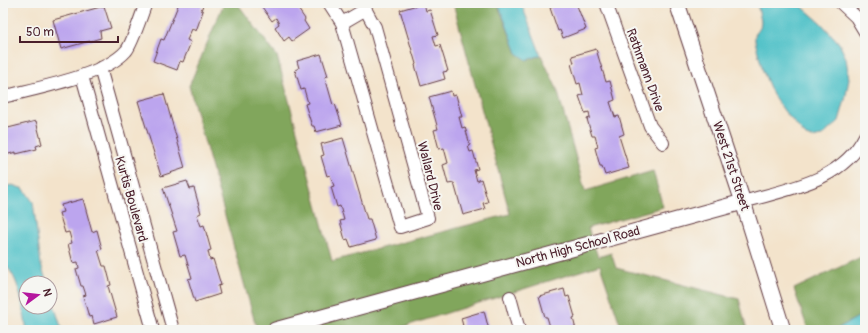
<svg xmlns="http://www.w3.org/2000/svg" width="868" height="333" viewBox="0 0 868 333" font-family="Pangolin,sans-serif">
  <rect width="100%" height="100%" fill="#f6f6f2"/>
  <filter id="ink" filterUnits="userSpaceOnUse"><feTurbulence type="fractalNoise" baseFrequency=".025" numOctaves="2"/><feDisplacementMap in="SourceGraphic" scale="8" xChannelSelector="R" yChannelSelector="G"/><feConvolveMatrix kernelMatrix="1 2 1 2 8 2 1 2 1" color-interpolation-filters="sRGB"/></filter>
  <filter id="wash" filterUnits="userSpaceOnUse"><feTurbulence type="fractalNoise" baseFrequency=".012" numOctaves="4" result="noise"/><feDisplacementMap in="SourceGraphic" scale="16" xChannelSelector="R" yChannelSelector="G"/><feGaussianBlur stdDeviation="0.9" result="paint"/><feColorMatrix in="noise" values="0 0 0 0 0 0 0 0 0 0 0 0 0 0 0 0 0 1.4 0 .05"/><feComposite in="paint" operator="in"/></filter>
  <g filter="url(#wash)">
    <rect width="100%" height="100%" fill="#f3e3cb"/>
    <path fill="#81a65b" stroke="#666243" d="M224,3h13l40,53 55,205 178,-47 -57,-211h44l20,50 10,7 14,-5 16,34 28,102 68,-20 10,36 -75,21 10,29 13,-4 5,15 123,31 8,31h-125l-22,-65 -207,65h-136l-68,-244z
      M865,255v58l-30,17h-27l-14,-41z"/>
    <path fill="#55c3c9" stroke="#50717a" d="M498,3h23l20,52 -14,5 -10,-7z
      M757,3h41l23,20 18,20 7,15 3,21 -4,21 -6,21 -17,15 -10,2 -6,-2 -21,-24 -12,-17 -10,-24 -8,-30v-6l5,-7 1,-7z
      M12,185l12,4 9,13 8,63 6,18h-21v24h24v-15l12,38h-35c-5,-24 -6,-50 -24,-68v-75z
      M865,313v17h-30z"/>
    <g id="blocks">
      <path fill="#bca5ee" d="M179,3h25l-3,7 2,1 -7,20 -4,-2 -5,11 4,2 -8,20 -3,-1 -3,9 -24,-9 8,-22 3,1z
        M263,3h31l11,16 -1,2 5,8 -17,12 -3,-4 -5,4 -9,-14 4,-3 -3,-6 -4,3 -10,-14 2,-2z
        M424,3l2,8 4,-1 8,25 -5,1 3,10 4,-1 8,26 -5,1 2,7 -24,7 -6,-21 1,-1 -16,-54z
        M551,3h25l10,26 -23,9 -3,-8 -2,1 -8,-23 2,-1z
        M104,6l7,22 -11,3 1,7 -40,11 -8,-29z
        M596,49l10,33 4,-1 5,19 -5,2 5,15 4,-1 5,18 -5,2 10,32 -24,7 -3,-9h-2l-5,-18 3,-1 -3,-11h-3l-5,-17 3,-1 -1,-6 -4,1 -6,-17 4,-1 -3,-12 -3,1 -6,-20 3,-1 -2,-7z
        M321,54l7,22 -3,1 8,28 2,-1 7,21 -26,7 -2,-6h-2l-7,-22 3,-1 -4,-14 -3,1 -6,-20 4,-2 -2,-7z
        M451,91l1,5 4,-1 6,22h-3l3,11 3,-1 5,18 -2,1 2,6 3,-1 5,18 -4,1 3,11 4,-2 7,23 -5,1 2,6 -22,6 -9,-32 -6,1 -5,-19 5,-2 -4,-15 -5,1 -5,-19 4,-1 -9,-32z
        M164,94l21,74 -24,8 -23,-75z
        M36,121l6,23 -6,2 1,3 -21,5v-2l-11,3v2l-2,1v-31l1,2z
        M343,138l24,81h3l6,21 -25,7 -3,-8 -3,1 -5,-19 4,-1 -4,-14 -3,1 -6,-20 3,-1 -4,-11 -3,1 -6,-20 3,-1 -3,-11z
        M187,181l3,8 4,-1 7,25 -4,2 4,11 3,-1 7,25 -3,1 2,9 3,-1 8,26 -3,1 2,8 -25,8 -7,-23 4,-1 -7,-23 -5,1 -7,-24 4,-1 -14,-43z
        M83,199l9,33 5,-2 5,19 -4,1 5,16h3l5,19 -3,1 9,31 -23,7 -2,-8 -3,1 -6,-21 3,-1 -3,-9h-2l-5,-17 3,-1 -1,-6 -5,1 -5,-19 4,-1 -3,-11 -4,1 -6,-20 4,-1 -2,-7z
        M564,289l2,8 3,-1 6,21 -2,1 3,12h-25l-4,-13h-2l-6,-21z
        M484,311l5,19h-29l-1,-3 4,-1 -2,-8z"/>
    </g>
  </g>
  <g filter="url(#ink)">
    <use href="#blocks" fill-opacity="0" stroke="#633c43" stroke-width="1"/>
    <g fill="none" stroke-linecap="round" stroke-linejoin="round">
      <defs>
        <path id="minor" d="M329,3l13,20 58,204 28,-9 -53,-191 -13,-24
          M606,3l44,123 13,17
          M841,3l15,14 9,15
          M342,23l24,-14
          M100,68l73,262
          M82,76l71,254
          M3,97c33,-9 101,-21 123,-46 6,-6 16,-38 20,-48
          M743,202c44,-13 99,-20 122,-66
          M510,297l9,33"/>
        <path id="tertiary" d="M677,3l66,199 40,128
          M275,330l468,-128"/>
      </defs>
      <use href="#minor" stroke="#633c43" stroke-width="14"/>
      <use href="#tertiary" stroke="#633c43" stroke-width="17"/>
      <use href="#minor" stroke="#fff" stroke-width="12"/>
      <use href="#tertiary" stroke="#fff" stroke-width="15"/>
    </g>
  </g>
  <g text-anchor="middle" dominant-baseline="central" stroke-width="4" stroke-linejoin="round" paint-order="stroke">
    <g font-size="13" fill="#4a1f2b" stroke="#f6f6f2">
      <text transform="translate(645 70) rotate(70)">Rathmann Drive</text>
      <text transform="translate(731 166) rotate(72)">West 21st Street</text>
      <text transform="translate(430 176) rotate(76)">Wallard Drive</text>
      <text transform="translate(131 199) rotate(74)">Kurtis Boulevard</text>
      <text transform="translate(578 247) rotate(-15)">North High School Road</text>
    </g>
  </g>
  <rect width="868" height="333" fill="none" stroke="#f6f6f2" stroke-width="16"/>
  <g transform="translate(38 295) rotate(75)"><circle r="19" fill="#f6f6f2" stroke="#b1a0a2"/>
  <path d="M0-3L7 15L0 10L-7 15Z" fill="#b5179e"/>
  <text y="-6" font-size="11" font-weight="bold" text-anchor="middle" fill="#4a1f2b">N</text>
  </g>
  <path d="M20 36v6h98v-6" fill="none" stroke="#4a1f2b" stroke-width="2"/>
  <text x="26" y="36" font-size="12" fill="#4a1f2b" stroke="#f6f6f2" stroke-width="3" paint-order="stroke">50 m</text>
</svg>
